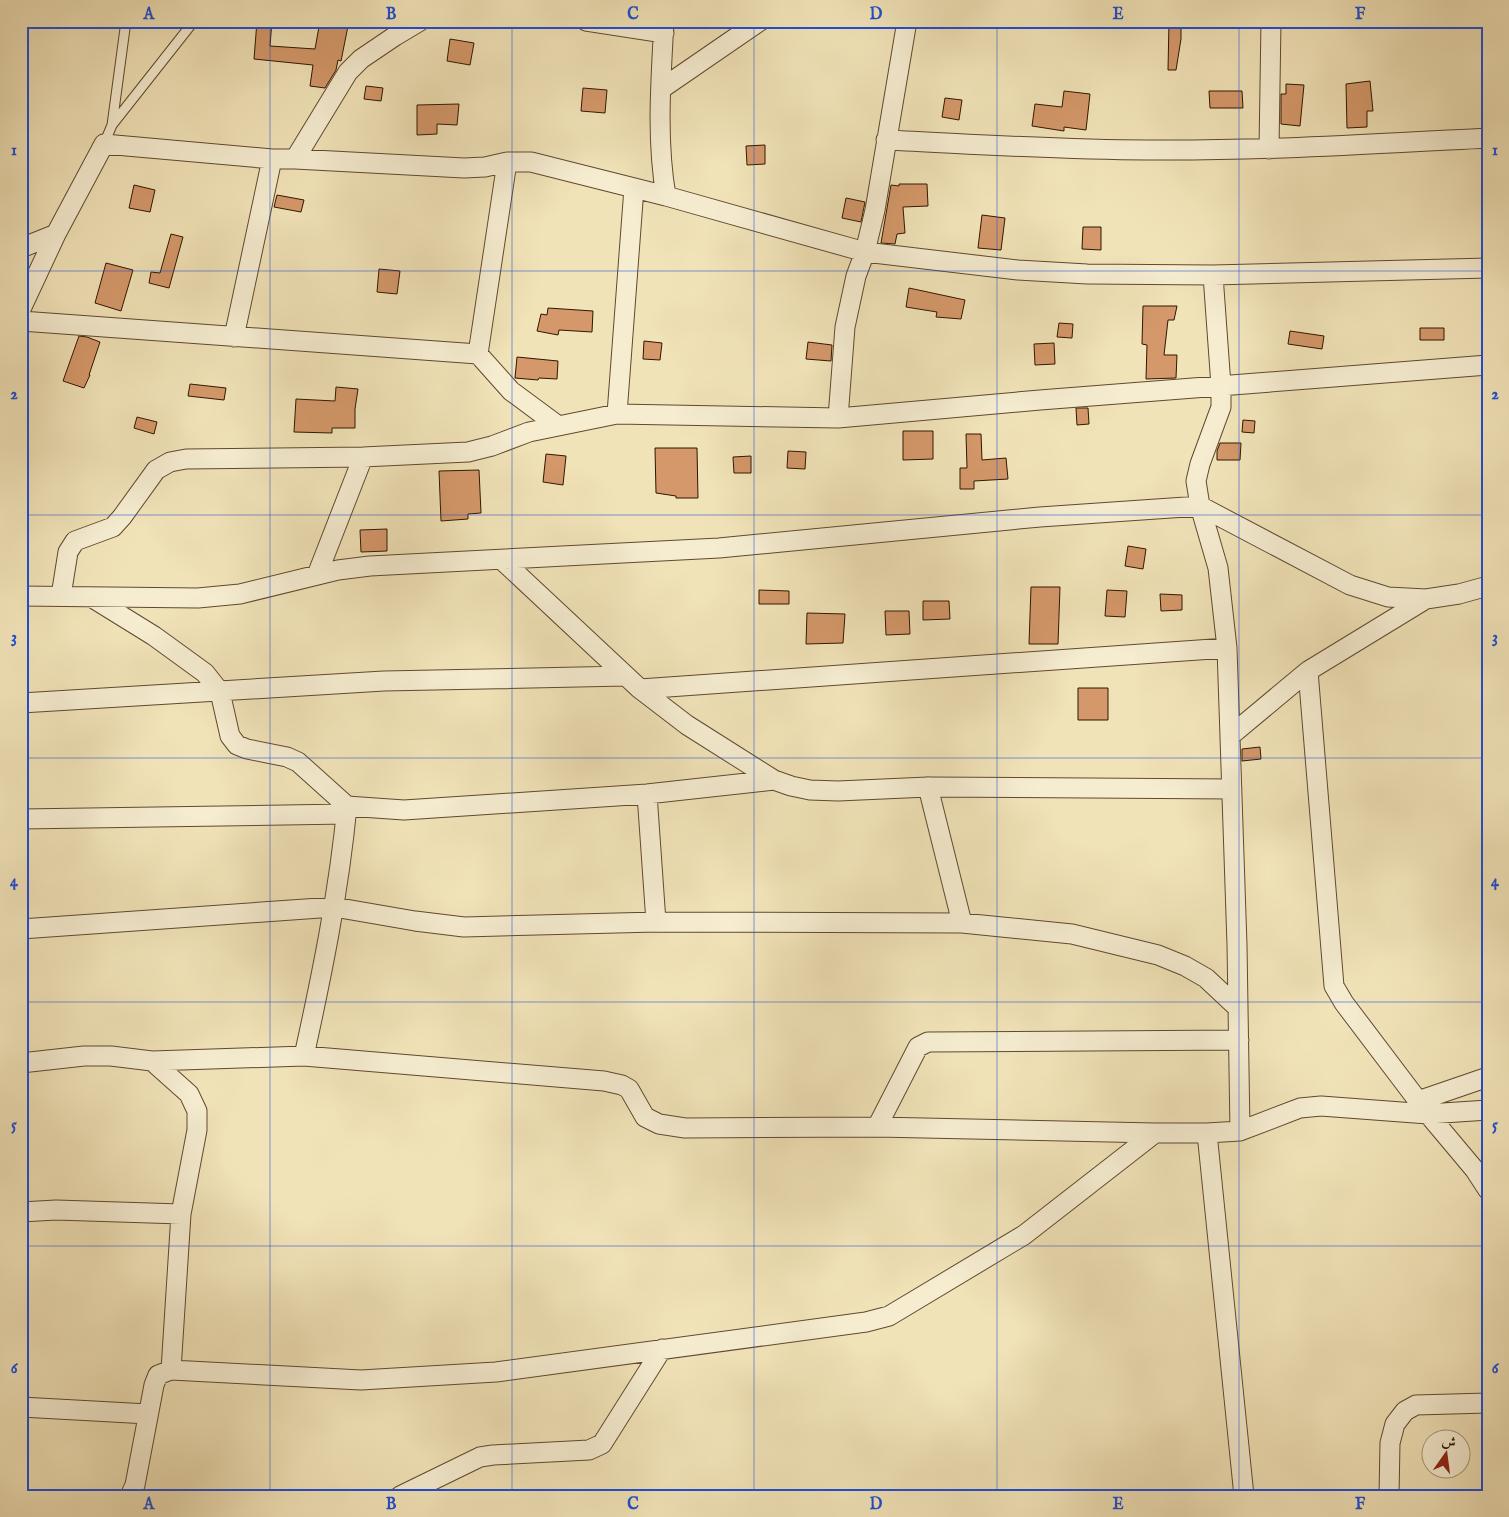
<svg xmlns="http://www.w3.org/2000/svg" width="1509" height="1517" viewBox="0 0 1509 1517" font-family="'IM FELL English',Amiri,serif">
  <rect width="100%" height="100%" fill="#f1e3b8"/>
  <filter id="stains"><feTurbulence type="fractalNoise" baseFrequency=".004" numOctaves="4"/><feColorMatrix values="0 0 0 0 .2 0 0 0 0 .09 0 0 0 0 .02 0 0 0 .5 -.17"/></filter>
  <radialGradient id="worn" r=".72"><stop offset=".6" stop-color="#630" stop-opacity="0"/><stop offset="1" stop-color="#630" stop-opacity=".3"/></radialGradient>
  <path fill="#d4986a" stroke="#301600" d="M257,21h15l-2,25 45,3 5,-28h29l-8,40 -3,-1 -2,10 -11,18 -15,-2 3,-21 -59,-6z
    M1169,21h12v18l-5,31h-8z
    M450,39l24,4 -4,22 -23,-4z
    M1370,81l3,30h-6v16l-20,1 -1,-44z
    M1286,84l18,1 -4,41 -19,-2v-30h5z
    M366,86l17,2 -2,13 -17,-2z
    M583,88l24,2 -2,23 -24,-2z
    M1064,91l26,3 -4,36 -22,-3v4l-32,-5 3,-22 27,3z
    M1209,91h33l1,17h-33z
    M945,98l17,2 -3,20 -17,-3z
    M459,104l-2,21 -20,-1v10l-20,1v-30z
    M765,145v19l-18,1 -1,-19z
    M899,184h28l1,22 -25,1 2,26 -8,1 -2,10 -14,-1 10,-58 8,1z
    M134,185l21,5 -5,22 -21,-4z
    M277,195l27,5 -3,12 -27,-5z
    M846,198l19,4 -4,20 -19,-4z
    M982,215l23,3 -4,32 -23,-2z
    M1083,227h18v23l-19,-1z
    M171,234l12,3 -14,51 -20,-5 2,-11 9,1z
    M106,263l27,7 -12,41 -26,-8z
    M379,269l21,2 -3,23 -20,-2z
    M909,288l56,12 -4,19 -25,-2 1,-5 -31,-5z
    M1143,306h34l-3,14h-6l-4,35h13l-1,23 -30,1 1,-34 -5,-1z
    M548,308l45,3 -1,21 -33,-2 -1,5 -21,-4 4,-17 6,1z
    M1059,323l14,1 -1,14 -15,-1z
    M1420,328h24v12h-24z
    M1290,331l34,5 -2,13 -34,-5z
    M79,336l8,1 13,5 -11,33h1l-6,13 -21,-7z
    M644,341l18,2 -2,17 -17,-1z
    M808,342l24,3 -1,16 -25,-2z
    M1054,343l1,21 -20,1 -1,-21z
    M517,357l41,4 -1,18 -18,-1 -1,2 -23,-2z
    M190,384l36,4 -2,12 -36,-4z
    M336,387l22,2 -3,20v19h-23v5l-38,-1 2,-33 39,2z
    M1076,408h12l1,16 -12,1z
    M137,417l20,5 -3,12 -20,-6z
    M1243,420l12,1 -1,12 -12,-1z
    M903,431h30v28l-30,1z
    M966,434h15l1,26 24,-2 2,21 -34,2v8h-14v-21h7z
    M1220,443h21l-1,17h-23v-9z
    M655,448h42l1,50h-22v-2l-20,-3z
    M788,451l18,1 -1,17 -18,-1z
    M546,454l20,2 -3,29 -20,-3z
    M751,456v17h-17l-1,-16z
    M479,470l2,43 -13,1v5l-27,2 -2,-50z
    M387,529v22l-26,1 -1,-22z
    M1128,546l18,3 -3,20 -18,-3z
    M1031,587h29l-2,57h-29z
    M759,590l30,1v13h-30z
    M1107,590l20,1 -2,26 -20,-1z
    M1160,594l22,1v15l-21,1z
    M923,601h26l1,18 -27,1z
    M885,611h24l1,23 -24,1z
    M807,613l38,1 -2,29 -37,1z
    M1078,688h30v32h-30z
    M1260,747l1,12 -19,2v-12z"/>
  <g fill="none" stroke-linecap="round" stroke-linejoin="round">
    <defs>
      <path id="service" d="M112,125l14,-104
        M104,144l8,-19 82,-104"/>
      <path id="minor" d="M586,21l78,12
        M664,21c-3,58 -8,117 2,175
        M661,89l99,-68
        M886,140c87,4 174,10 261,10 114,1 227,-6 341,-12
        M1269,149l2,-128
        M295,159l53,-87 13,-13 34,-23 25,-15
        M21,248l35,-14 48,-90 168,15h23l169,9 21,-1 22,-5h24l135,34 199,56 153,18 69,4 126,1 275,-7
        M1213,275l8,111v21l-21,57 -4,17 4,25 18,62 9,80 10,297 3,186
        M21,309l35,-75
        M21,321l457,33 33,37 46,34
        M234,337l38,-178
        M478,354l29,-192
        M617,414l17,-226
        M838,418l7,-91 11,-51 9,-24 10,-42 32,-189
        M502,560l138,129 47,36 87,55 17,6 19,4 28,1 90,-4 304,2
        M317,575l46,-118
        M21,596l177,2 42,-4 98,-24 32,-4 349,-18 321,-31 160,-11 150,79 38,12 38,2 33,-5 29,-8
        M61,596l7,-44 7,-11 38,-14 9,-10 34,-47 14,-8 16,-3 177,-2 105,-5 24,-6 37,-14 88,-18 221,4 202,-18 448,-35
        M91,597l63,39 51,37 15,19 10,44 7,9 10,4 40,8 11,5 49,44 57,4 243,-16 127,-14
        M1308,671l26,315 10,17 84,111 47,56 13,20
        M640,689l587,-41
        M21,703l363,-22 242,-5
        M1230,736l78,-65 118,-72
        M928,787l34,136
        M647,794l9,128
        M21,819l325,-5
        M21,929l313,-22 81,14 49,6 192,-5 306,1 110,11 86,21 27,11 21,12 32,30
        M304,1056c18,-82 35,-165 43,-250
        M152,1061l37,33 8,17v19l-16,84 -10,156
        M21,1063l63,-7h27l41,5 152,-5 300,25 18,4 7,4 16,28 14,7 26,4 192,-1 278,6h52l33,-2 60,-23 21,-2 107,8 60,-4
        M1418,1101l70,-24
        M877,1127l41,-80 10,-5 311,-2
        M1207,1133l37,363
        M21,1212l35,-2 125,4
        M21,1407l127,7
        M130,1496l5,-11 19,-100 4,-10 13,-5 190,10 135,-8 370,-50 23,-6 135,-81 131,-102
        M400,1496l80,-39 13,-2 96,-5 13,-6 60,-95
        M1389,1496l1,-53 5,-19 10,-13 11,-6 72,-2"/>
    </defs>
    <use href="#service" stroke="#60492e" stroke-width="11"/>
    <use href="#minor" stroke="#60492e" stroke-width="21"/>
    <use href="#service" stroke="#f6edd1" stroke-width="9"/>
    <use href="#minor" stroke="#f6edd1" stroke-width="19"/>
  </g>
  <path fill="none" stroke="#1d4ed8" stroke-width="1" stroke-opacity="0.55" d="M270,21v1475M512,21v1475M754,21v1475M997,21v1475M1239,21v1475M21,271h1467M21,515h1467M21,758h1467M21,1002h1467M21,1246h1467"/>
  <rect width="1509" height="1517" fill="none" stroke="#f1e3b8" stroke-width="55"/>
  <g transform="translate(1446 1454) rotate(14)"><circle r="24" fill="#f6edd1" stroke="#a7977d"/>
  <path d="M0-4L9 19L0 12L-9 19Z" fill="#8f2418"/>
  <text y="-8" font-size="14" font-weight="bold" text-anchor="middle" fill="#301600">ش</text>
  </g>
  <rect x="28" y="28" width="1454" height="1462" fill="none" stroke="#1d4ed8" stroke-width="2"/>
  <g font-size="16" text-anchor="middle" font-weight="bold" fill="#1d4ed8">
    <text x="149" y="19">A</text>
    <text x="391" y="19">B</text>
    <text x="633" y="19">C</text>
    <text x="876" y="19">D</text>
    <text x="1118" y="19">E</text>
    <text x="1360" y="19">F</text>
    <text x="14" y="155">1</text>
    <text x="1495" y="155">1</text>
    <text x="14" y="399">2</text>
    <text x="1495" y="399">2</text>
    <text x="14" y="642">3</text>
    <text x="1495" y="642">3</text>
    <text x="14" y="886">4</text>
    <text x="1495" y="886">4</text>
    <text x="14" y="1130">5</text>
    <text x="1495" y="1130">5</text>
    <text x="14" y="1373">6</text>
    <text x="1495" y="1373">6</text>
    <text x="149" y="1509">A</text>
    <text x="391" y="1509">B</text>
    <text x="633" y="1509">C</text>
    <text x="876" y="1509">D</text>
    <text x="1118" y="1509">E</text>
    <text x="1360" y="1509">F</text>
  </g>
  <rect width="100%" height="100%" filter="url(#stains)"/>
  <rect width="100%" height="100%" fill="url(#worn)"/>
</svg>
